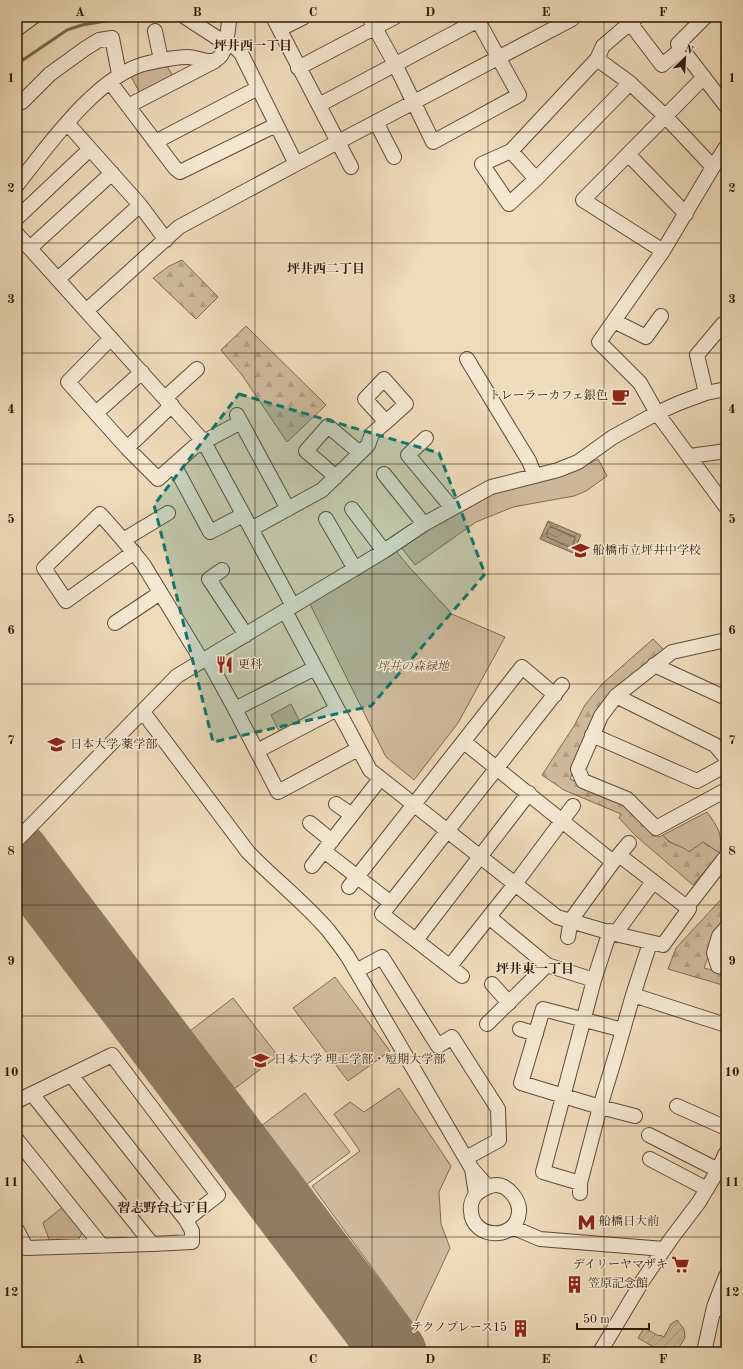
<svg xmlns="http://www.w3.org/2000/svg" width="743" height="1369" viewBox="0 0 743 1369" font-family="'Old Standard TT','Noto Serif JP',serif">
  <defs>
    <pattern id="forest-firs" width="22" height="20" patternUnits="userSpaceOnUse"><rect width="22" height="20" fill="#ceba9b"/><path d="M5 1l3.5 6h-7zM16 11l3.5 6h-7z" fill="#b19f84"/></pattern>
    <pattern id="garden-furrows" width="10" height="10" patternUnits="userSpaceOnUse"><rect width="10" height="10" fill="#ceba9b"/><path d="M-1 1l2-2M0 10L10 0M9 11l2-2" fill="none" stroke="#b19f84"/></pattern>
    <pattern id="water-waves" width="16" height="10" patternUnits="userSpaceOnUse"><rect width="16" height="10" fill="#ad9a7d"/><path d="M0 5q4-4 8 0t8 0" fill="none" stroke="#8d7d64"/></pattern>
  </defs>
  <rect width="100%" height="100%" fill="#eedbba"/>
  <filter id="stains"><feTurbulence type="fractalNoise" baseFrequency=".005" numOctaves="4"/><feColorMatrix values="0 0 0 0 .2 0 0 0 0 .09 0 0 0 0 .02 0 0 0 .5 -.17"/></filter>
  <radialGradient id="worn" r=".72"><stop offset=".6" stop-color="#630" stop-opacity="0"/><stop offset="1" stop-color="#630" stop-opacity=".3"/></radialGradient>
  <path fill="url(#forest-firs)" stroke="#7e6a50" d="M182,260l36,37 -22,22 -43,-41 16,-12z
    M246,326l80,79 -39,37 -45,-67 -21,-25z
    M653,639l11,11 -70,68 -24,61 56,24 26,29 7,5 4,-2 6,7 15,6 19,-6 17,11 -27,32 -57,-49 -17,-18 2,-4 -57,-24 -22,-15 32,-49 11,-21 17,-21z
    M726,894v29l-10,11 -12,34 22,6v12l-58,-17 8,-21z"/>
  <path fill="#ceba9b" stroke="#7e6a50" d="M167,66l7,12 -33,17 -12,-22z
    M598,459l9,17 -21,15 -12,5 -61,11 -37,15 -61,43 -15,-19 91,-54 91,-25z
    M396,551l14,17 42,46 53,23 -47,86 -44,57 -28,-23 -77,-155z
    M291,704l9,18 -20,11 -9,-18z
    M707,812c12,17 15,20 13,41l-17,-11 -14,10c-10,-9 -17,-5 -26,-17z
    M335,977l55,74 -42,30 -55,-73z
    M233,998l45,58 -44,33 -44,-58z
    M399,1088l52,78 -12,26 2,32 9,24 -36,77 -102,-139 48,-35 -26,-37 16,-12 14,10z
    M305,1093l45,59 -44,33 -45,-59z
    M64,1206l20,24 -6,10 -28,2 -7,-19z"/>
  <path fill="url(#garden-furrows)" stroke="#7e6a50" d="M677,1320l7,9 1,9 -9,14h-24l-1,-3 1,-3 -14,-8 6,-10 15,8 1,-1 4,2 7,-13z"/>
  <path fill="url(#water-waves)" stroke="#7b674d" d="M548,521l33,14 -8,18 -33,-14z"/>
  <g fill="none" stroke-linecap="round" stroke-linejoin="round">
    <path stroke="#6e5a42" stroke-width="1" d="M551,527l24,10v2l-3,8h-3l-22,-10c-1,-3 1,-9 4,-10z"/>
    <path stroke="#7b674d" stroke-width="3" d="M17,64l50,-34 15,-5 47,-8"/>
    <path stroke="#8e7b60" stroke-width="65" d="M17,854l377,498"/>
    <defs>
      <path id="minor" d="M185,17l40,26 11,5 5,5 55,111
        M273,17l78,150
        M369,17l26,47 38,78 86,-47 -43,-78
        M637,17l-7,6 32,42 20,-16
        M705,17l-27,27 48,62
        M17,29l16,-12
        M280,29l24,-12
        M155,31l6,29
        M597,59l33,24 -94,96 -25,-28 86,-92 6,-13 27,-23
        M298,68l97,-51
        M110,82l65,86 5,4 96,-47
        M630,83l35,33 48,51
        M22,102l28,-28 36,-26 13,-8 13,-2 7,36
        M319,105l165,-88
        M128,106l87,-45
        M376,122l18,35
        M67,123l73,82 26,35
        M155,142l103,-54
        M726,147l-13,20 -50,84 -64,91 41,41 17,30 69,94
        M511,151l-29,13 27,40 27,-25
        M628,154l58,60
        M17,185c30,-38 82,-112 131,-122 13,-3 26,-6 40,-6 9,0 21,8 29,2 11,-6 10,-31 13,-42
        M17,218l73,-69
        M17,234l187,208 89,164
        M30,248l82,-75
        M663,251l-80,-51 121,-123
        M58,279l82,-74
        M86,311l93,-84 117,-63 80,-42 196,-103 -1,-2
        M614,321l32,16 15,-21
        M111,338l-43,44 59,66 31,31 36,-32 47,-25
        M467,359l62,102 6,15
        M706,393l-9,-38 26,-31
        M165,398l32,-29
        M96,413l46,-41
        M237,415l51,94
        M426,438l-18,17 44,53
        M127,448l45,-43
        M690,456l36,-5
        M174,465l36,67 33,-17
        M384,474l40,50
        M336,477l-30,-26 22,-25 32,27
        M352,509l32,42
        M326,519l29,50
        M251,529l71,-39 38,-37 8,-8 4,-11 14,-12 20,-18 -22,-25 -19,20 21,23
        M123,540l45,-27
        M134,552l-68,49 -22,-33 56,-54c15,16 29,33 43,50l59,97
        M222,570l-13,9 37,56
        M285,611l85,159 187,147 58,17 48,11 26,-36 -70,-54
        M115,623l45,-30
        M726,640l-54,12 -56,44 -15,20 -23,53 5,12 44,18 29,29 70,-38
        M207,658l28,51 43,83 80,-43
        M654,665l72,33
        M616,696l99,49 11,13
        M235,709l80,-41
        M143,712l105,140c26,27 56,50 80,78 7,9 14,18 20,27l124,212 15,17
        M592,735l105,46 29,-16
        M464,742l149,120
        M257,751l80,-42
        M336,804l16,11
        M310,823l22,18
        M17,840l160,-164 207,-125 40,-27 67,-37 67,-17 20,-8 35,-25 44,-24 22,-10 27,-10 20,-4
        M324,851l67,52
        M312,866l68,-87
        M349,887l173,-220 33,28
        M687,907l37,-48
        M489,917l58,48 47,15
        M726,928l-7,8 -5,17 4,13 8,2
        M615,934l38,-52
        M568,937l3,-17 42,-58 16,-19
        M416,940l113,-147
        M450,966l65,-82 58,-78
        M356,971l26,-14 56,89 14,-9 46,72 1,31 -33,18
        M462,976l-80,-62 180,-229
        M492,984l17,19
        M633,995l93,30
        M487,1024l60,-59
        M520,1029l16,5
        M623,1030l-80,-21 -22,74 79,24 35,9
        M32,1094l120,150
        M17,1101l95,-46 106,140 -32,25
        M677,1106l49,22
        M649,1135l69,35
        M17,1140l85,106
        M650,1159l57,30
        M472,1169l4,25c-3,4 -6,11 -5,17 1,29 46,30 48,1 1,-12 -11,-27 -23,-27 -8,0 -14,5 -20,9
        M580,1183l-37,-11 51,-192 16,-49
        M580,1193v-10l20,-76 17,-56 16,-56 17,-52
        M512,1227l28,12 124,10
        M17,1230l9,18 126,-4 40,-2v-11l-6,-11 -115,-145
        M714,1307l12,3
        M600,1352l43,-72 28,-41 28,-37 19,-32 8,-17
        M704,1352l10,-45 12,-31"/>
    </defs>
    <use href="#minor" stroke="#5f4b33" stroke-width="16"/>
    <use href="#minor" stroke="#f4e8d2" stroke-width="14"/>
  </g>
  <path fill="#0f766e" fill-opacity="0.2" stroke="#0f766e" stroke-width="3" stroke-dasharray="8 5" stroke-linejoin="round" d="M239,394l200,59 46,121 -114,132 -158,36 -59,-237z"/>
  <path fill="none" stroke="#2f1b06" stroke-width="1" stroke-opacity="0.55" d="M138,17v1335M255,17v1335M372,17v1335M488,17v1335M604,17v1335M17,132h709M17,243h709M17,353h709M17,464h709M17,574h709M17,684h709M17,795h709M17,905h709M17,1016h709M17,1126h709M17,1237h709"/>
  <defs>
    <symbol id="cafe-bare" viewBox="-9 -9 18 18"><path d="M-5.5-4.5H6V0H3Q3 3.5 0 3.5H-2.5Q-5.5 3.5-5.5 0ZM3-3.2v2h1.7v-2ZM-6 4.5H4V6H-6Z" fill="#8f2418" stroke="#f4e8d2" stroke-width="2.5" paint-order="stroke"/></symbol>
    <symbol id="school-bare" viewBox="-9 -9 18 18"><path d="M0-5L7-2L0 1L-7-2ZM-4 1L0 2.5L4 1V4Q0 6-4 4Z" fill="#8f2418" stroke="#f4e8d2" stroke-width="2.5" paint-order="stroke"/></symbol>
    <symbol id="restaurant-bare" viewBox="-9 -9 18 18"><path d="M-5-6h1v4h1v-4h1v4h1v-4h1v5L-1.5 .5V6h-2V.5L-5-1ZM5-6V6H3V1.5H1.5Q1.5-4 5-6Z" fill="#8f2418" stroke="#f4e8d2" stroke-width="2.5" paint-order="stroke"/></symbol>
    <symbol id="university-bare" viewBox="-9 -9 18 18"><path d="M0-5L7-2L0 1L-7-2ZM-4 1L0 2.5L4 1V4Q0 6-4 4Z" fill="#8f2418" stroke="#f4e8d2" stroke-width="2.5" paint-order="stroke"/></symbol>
    <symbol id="metro-bare" viewBox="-9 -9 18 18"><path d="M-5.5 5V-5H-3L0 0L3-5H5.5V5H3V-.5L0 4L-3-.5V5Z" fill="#8f2418" stroke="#f4e8d2" stroke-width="2.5" paint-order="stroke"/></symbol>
    <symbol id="supermarket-bare" viewBox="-9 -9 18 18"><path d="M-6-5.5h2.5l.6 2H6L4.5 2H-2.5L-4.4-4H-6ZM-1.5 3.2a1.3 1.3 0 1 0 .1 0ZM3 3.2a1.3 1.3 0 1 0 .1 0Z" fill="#8f2418" stroke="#f4e8d2" stroke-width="2.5" paint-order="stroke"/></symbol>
    <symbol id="building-bare" viewBox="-9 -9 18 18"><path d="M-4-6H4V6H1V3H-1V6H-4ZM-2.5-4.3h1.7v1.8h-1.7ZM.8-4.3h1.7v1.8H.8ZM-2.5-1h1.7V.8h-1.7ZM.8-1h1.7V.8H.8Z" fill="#8f2418" stroke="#f4e8d2" stroke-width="2.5" paint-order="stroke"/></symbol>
  </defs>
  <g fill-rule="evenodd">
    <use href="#cafe-bare" x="608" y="384" width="25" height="25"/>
    <use href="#school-bare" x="568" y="538" width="25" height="25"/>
    <use href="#restaurant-bare" x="212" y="652" width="25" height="25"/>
    <use href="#university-bare" x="44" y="732" width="25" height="25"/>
    <use href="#university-bare" x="248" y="1048" width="25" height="25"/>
    <use href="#metro-bare" x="574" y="1210" width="25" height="25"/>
    <use href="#supermarket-bare" x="668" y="1252" width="25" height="25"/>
    <use href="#building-bare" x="562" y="1272" width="25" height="25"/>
    <use href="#building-bare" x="508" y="1316" width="25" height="25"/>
  </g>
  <g text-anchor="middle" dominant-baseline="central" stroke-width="3" stroke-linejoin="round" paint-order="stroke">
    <g font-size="12" fill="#2f1b06" stroke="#f4e8d2" text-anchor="start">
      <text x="608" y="396" text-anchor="end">トレーラーカフェ銀色</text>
      <text x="593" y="551">船橋市立坪井中学校</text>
      <text x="238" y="665">更科</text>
      <text x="70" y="745">日本大学 薬学部</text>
      <text x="274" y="1060">日本大学 理工学部・短期大学部</text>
      <text x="599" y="1222">船橋日大前</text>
      <text x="668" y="1265" text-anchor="end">デイリーヤマザキ</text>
      <text x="588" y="1284">笠原記念館</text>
      <text x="507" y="1328" text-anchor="end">テクノプレース15</text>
    </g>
    <g font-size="12" font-style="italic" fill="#5f4b33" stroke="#f4e8d2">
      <text x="413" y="667">坪井の森緑地</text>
    </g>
    <g font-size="13" font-weight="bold" fill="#2f1b06" stroke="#f4e8d2">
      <text x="253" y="46">坪井西一丁目</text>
      <text x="326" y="269">坪井西二丁目</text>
      <text x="535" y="969">坪井東一丁目</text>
      <text x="163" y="1208">習志野台七丁目</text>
    </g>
  </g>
  <rect width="743" height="1369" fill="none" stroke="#eedbba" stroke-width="44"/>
  <g transform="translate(685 58) rotate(25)" stroke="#f4e8d2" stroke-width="3" paint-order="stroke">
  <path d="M0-3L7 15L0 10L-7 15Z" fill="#2f1b06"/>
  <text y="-6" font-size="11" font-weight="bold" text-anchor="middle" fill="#2f1b06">N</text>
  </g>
  <path d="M577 1323v6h72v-6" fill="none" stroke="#2f1b06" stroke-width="2"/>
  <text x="583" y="1323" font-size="12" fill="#2f1b06" stroke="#f4e8d2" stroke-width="3" paint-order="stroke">50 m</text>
  <rect x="22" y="22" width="699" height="1325" fill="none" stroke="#2f1b06" stroke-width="1.5"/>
  <g font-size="13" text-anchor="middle" font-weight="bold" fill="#2f1b06">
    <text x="80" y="16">A</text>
    <text x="197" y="16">B</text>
    <text x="313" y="16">C</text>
    <text x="430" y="16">D</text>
    <text x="546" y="16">E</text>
    <text x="663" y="16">F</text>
    <text x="11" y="82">1</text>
    <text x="732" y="82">1</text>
    <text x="11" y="192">2</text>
    <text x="732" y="192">2</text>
    <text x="11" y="303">3</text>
    <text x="732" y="303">3</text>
    <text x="11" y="413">4</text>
    <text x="732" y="413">4</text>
    <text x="11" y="523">5</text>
    <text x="732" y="523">5</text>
    <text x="11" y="634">6</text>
    <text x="732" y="634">6</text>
    <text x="11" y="744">7</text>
    <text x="732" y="744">7</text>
    <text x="11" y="855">8</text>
    <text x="732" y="855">8</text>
    <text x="11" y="965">9</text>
    <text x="732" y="965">9</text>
    <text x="11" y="1076">10</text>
    <text x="732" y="1076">10</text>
    <text x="11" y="1186">11</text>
    <text x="732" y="1186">11</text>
    <text x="11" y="1296">12</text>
    <text x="732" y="1296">12</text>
    <text x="80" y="1363">A</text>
    <text x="197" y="1363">B</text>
    <text x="313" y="1363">C</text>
    <text x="430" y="1363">D</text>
    <text x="546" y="1363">E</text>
    <text x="663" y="1363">F</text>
  </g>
  <rect width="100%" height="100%" filter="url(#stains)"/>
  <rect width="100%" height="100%" fill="url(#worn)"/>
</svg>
